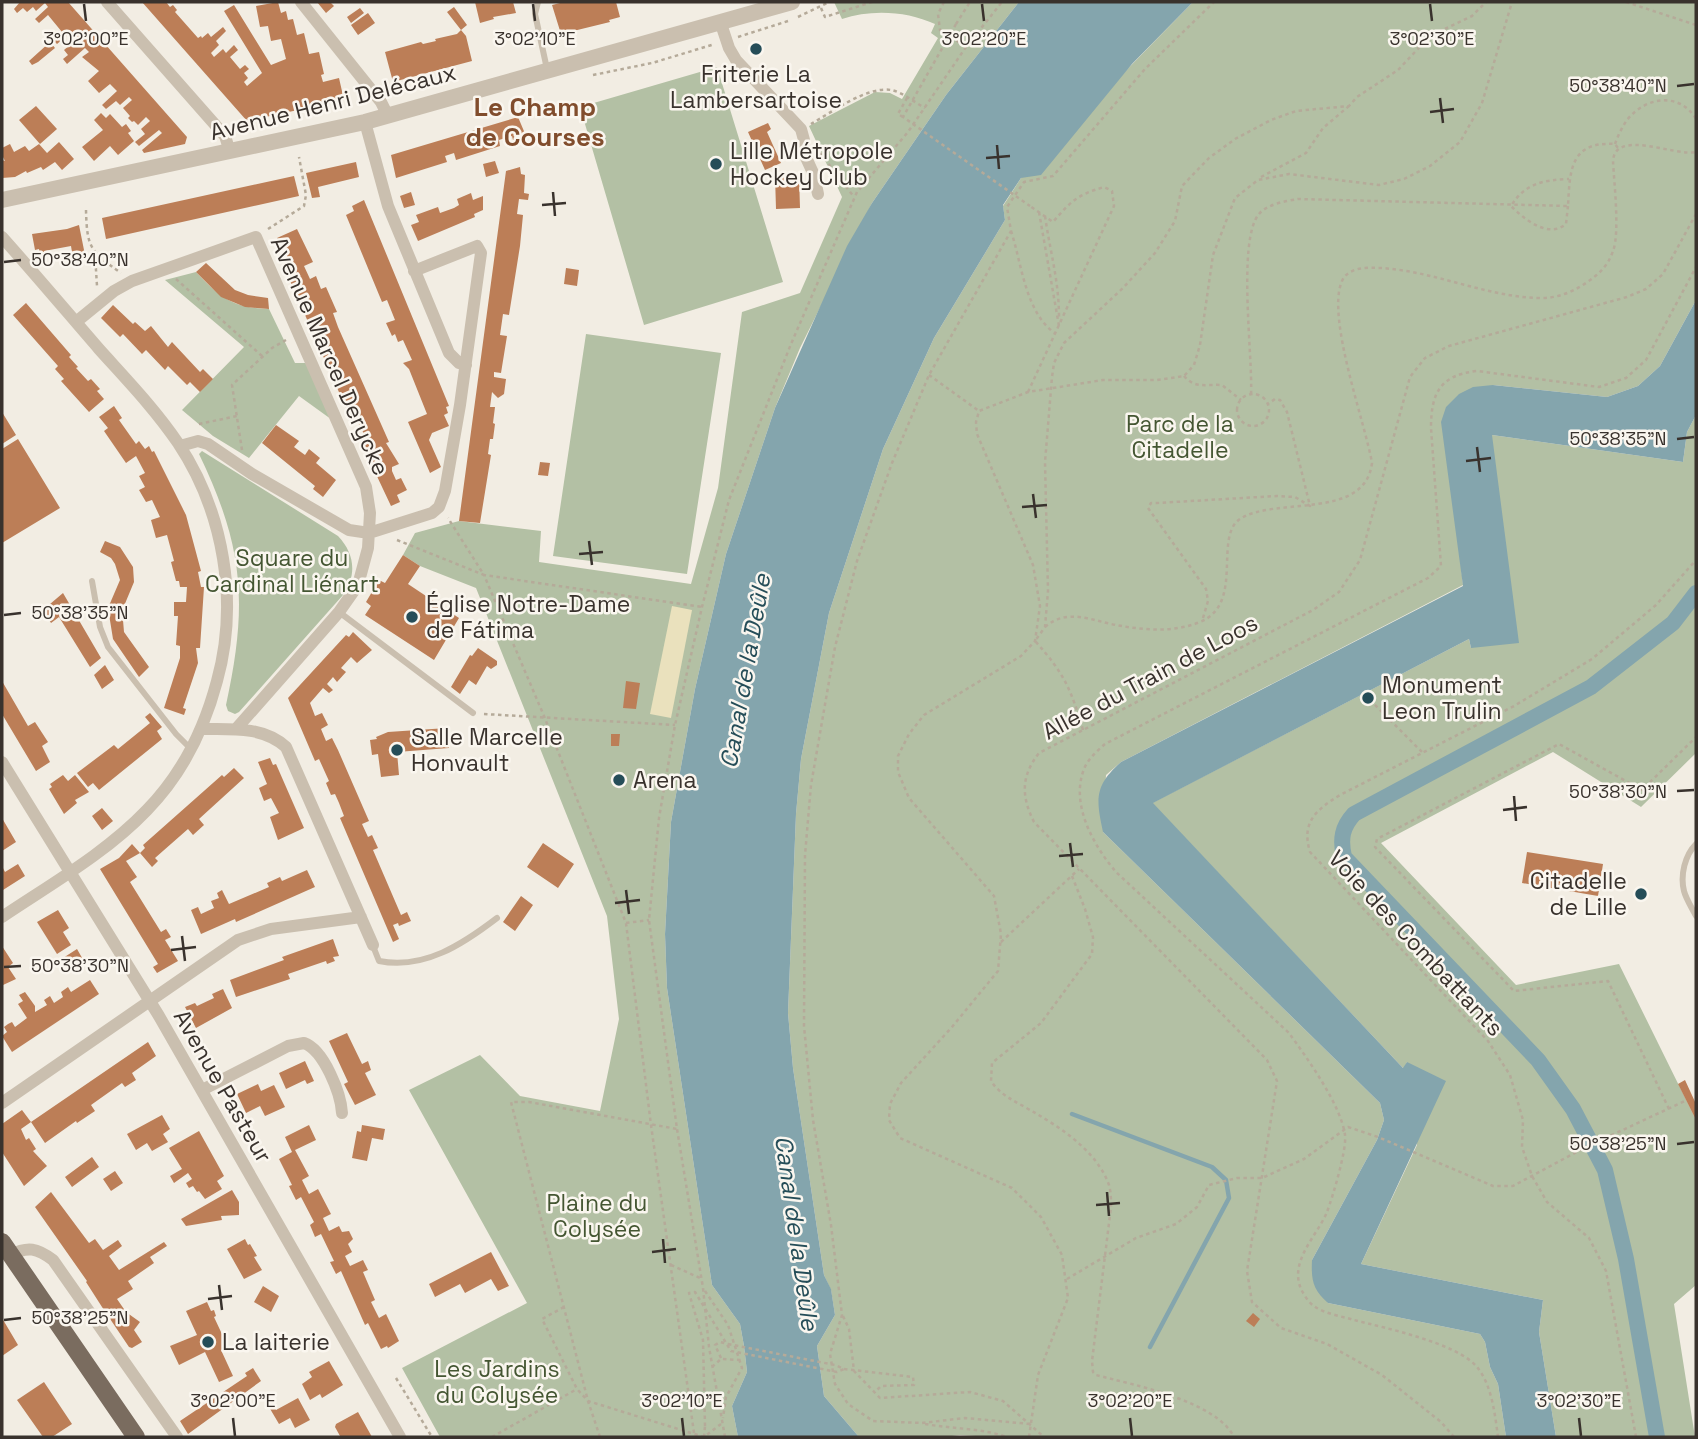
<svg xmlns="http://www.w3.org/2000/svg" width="1698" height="1439" viewBox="0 0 1698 1439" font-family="'Space Grotesk',sans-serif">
  <rect width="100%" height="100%" fill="#f2ede3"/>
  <path fill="#b3c0a4" d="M834,2h185l-73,93 -74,108 -72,145 -25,60 -49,146 -31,135 -24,133 -6,112 2,54 45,297 28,39 4,22 3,26 -15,34 6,31h-298l-38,-69 125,-65 -118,-213 71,-35 40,41 80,15 19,-92 -12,-103 -131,-328 -56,-22 -17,-11 12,-22 44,-12 82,10 -2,31 152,22 27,-96 24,-176 58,-19 42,-96 -33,-71 66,-34 15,1 12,6 36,-61 -7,-5 4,-9c-28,-13 -64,-15 -93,-5z
    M1193,2h503v298l-36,66 -22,20 -31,11 -114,-12 -34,162 4,38 -342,177 -15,13 -3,57 277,271 4,17 -7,20 -65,120 16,43 152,31 5,8 5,25 8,17 8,53h-515l-31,-2 -16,2h-85l-35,-41 -7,-50 18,-31 -4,-25 -7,-15 -31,-207 -5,-55 8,-199 5,-55 28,-146 54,-164 51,-111 71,-118 -2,-14 18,-28z
    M717,67l66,215 -139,43 -64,-218z
    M196,272c24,25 36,36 73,37l26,54h13l27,59 -36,-26 -50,62 -36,-22 -31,-26 62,-63 -79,-67z
    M586,334l135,19 -34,221 -134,-18z
    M1696,415v338l-55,54 -88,-55 -172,91 135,142 103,-21 77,156v165l-22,19 21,133h-139l-17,-105 4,-32 -182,-36 56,-119 -10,-83 -3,7 -252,-266 317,-164 2,9 21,-213 191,27 4,-30z
    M202,451l136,85c17,18 19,39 5,59l-104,117 -4,2 -7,-3 -2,-6c22,-101 18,-158 -27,-251z"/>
  <path fill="#eae1bd" d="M672,606l20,4 -21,108 -21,-4z"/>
  <path fill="#84a5ad" d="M1019,2h174l-61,62 -91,111 -20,3 -18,27 2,15 -71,118 -51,111 -54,164 -28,146 -5,55 -8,199 5,55 31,207 7,14 4,26 -18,31 7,50 35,41h-121l-6,-31 15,-34 -3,-26 -4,-22 -28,-39 -45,-297 -2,-54 6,-112 24,-133 31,-135 49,-146 72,-162 25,-43 74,-108z
    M1696,300v115l-9,17 -4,30 -191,-27 27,208 -48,5 -2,-9 -316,164 250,265 4,-6 39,19 -85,183 182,36 -4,32 17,105h-50l-8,-53 -8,-17 -5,-25 -5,-8 -152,-31c-15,-13 -17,-23 -16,-43l65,-120 7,-20 -4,-17 -277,-271c-7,-33 -9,-46 18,-70l342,-176 -22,-164 5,-15 13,-13 14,-7 20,-2 114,12 31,-11 22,-20z"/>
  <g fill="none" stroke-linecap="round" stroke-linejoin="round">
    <path stroke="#84a5ad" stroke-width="4.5" d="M1072,1114l140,53 14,13 3,18 -79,149"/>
    <path stroke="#84a5ad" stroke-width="16" d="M1657,1437l-31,-178 -21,-89 -32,-61 -35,-49 -194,-203c-4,-18 -2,-30 10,-43l237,-127 82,-64 23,-30"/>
  </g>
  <path fill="#bc7e57" d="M20,2h48l119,135 -2,7 -41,9 -2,-3 20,-17 -3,-3 -20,16 -4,-4 10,-8 -4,-5 9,-8 -4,-4 -8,8 -4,-4 -2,1 -4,-4 2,-2 -7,-8 9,-8 -3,-3 -9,8 -4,-4 -10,8 -4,-4 15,-14 -7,-7 -11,9 -11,-12 11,-10 -17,-14 7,-5 -4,-4 -18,16 -4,-5 5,-4 -4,-5 13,-11 -6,-7 -14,12 -4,-4 9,-8 -14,-17 -9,8 -4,-4 13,-12 -3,-4 -9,8 -3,-4 -6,5 -4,-4 -6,5 -3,-4z
    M142,2h24l4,5 3,-2 4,5 -2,2 23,26 3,-2 1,2 6,-5 3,4 12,-10 3,4 -10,10 3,4 -8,8 3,4 9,-8 3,4 8,-8 4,5 -8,7 10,12 5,-4 4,4 -5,4 4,5 -4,4 3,4 15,-13 -38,-62 10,-6 37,60 15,-6 -5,-20 -10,2 -3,-15 -8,1 -4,-21 22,-4 3,11 5,-2 2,9 5,-1 4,16 7,-2 5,21 10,-2 5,22 -3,1 2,7 16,-4 5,22 -97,21z
    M317,2h13l4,4 -8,7z
    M475,2h38l3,11 -23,4 1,2 -14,4z
    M564,2h52l4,15 -11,3 1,2 -49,12 -9,-29z
    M454,7l13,18 -6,5 -14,-18z
    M360,8l4,5 -13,10 -4,-6z
    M368,13l7,10 -17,12 -7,-10z
    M461,30l5,6 6,25 -79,21 -8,-30 36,-10 2,2 13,-3 -1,-2 22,-5z
    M50,42l5,6 -17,14 -6,3 -3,-4z
    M755,43l5,1 3,7 -10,5 -3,-7z
    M36,106l21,23 -17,15 -21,-24z
    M101,113l5,5 4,-4 12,13 4,-3 5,7 -3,2 6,8 -16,14 -8,-9 -16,15 -12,-14 21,-17 -9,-10z
    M518,117l8,19 -13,4 -1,-4 -13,4 1,6 -44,14 -2,-7 -9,3 2,6 -51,16 -5,-23z
    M768,123l3,6 -4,3 14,31 -16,7 -17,-38z
    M59,142l15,17 -12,11 -7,-8 -12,8 -2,-3 -14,6 -1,-2 -11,6 -13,1v-18l3,1 -3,-6v-7l8,-4 4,8 11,-6 4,5 10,-7 8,9z
    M495,161l4,12 -13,4 -3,-13z
    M356,162l3,15 -41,10 2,10 -8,1 -6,-25z
    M520,167l1,7 4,1 -1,18 5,1 -1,6 -9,-1 -2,15 6,1 -3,31 -11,69 -6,-1 -3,21 7,1 -6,37 -7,-1v5l12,2 -2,15 -6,4 -6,-6 -2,15h5l-2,16 2,1 -2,15h-3l-2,15 3,1 -11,68 -21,-2 47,-350z
    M799,175l1,33 -24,1 -1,-33z
    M294,176l5,20 -193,43 -4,-21z
    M411,192l4,13 -11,3 -4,-12z
    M471,193l2,7 10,-4v14l-9,4 1,3 -57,24 -7,-16 8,-3 -3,-7 22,-8 2,6 14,-5 5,-3 -2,-6z
    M364,200l85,206 -3,1 2,6 -4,2 5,11 -17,7 -3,7 12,27 -11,6 -22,-51 19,-8 -18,-45 -6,-6 9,-3 -9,-20 -5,2 -3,-8 -3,2 -6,-13 9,-3 -8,-20 -5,2 -36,-87 8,-4 -2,-5z
    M79,225l6,30 -12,3 -2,-12 -27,5 1,4 -5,1 -1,-7 -4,1 -3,-16 35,-5z
    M297,229l16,33 -9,4 6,13 6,-3 5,13 5,-2 11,25 -4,1 5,14 51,115 -3,1 13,21 -7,3v4l4,9 5,-2 6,12 -10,5 3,7 -9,4 -33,-70 6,-2 -6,-12 -5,2 -66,-150 4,-2 -14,-34z
    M206,263l29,27 13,5 20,3 1,11 -24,-2 -24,-10 -25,-25z
    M566,268l13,2 -2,16 -13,-2z
    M26,303l45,52 -2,2 9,10 -2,1 12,13 3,-2 9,10 -3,2 7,8 -15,13 -28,-31 3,-2 -9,-10 3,-3 -45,-51z
    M113,305l20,19 2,-2 10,9 6,-5 17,21 4,-5 28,30 3,-3 10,10 -13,13 -10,-10 -3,3 -19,-19 -3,4 -19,-20 -4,4 -19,-20 -3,3 -19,-19z
    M114,406l8,12 -3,2 17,24 3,-3 6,8 4,-3 3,6 2,-1 32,64 15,56 -3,1 3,15h3l-4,61h-4l2,15 -15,45 3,1 -2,6 -20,-7 16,-50v-12l-4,-1 2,-29h-4v-14h12l1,-15h-7l-1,-6h-3l-5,-19 3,-1 -7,-26 -11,3 -5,-18 9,-3 -8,-17 -6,2 -7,-12 6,-3 -6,-11 6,-3 -9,-17 -10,7 -22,-32 4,-3 -9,-11z
    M2,412l14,23 -14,9z
    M276,425l23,16 -5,6 11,8 4,-6 11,9 -4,5 20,17 -13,17 -10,-8 2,-3 -53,-43z
    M18,439l42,69 -58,35v-94z
    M540,462l10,1 -2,13 -10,-1z
    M105,541l15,6 13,20 1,15 -10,24 -1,14 1,12 25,35 -10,10 -26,-38 -5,-31 12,-28 -5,-16 -4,-6 -11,-6z
    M403,555l17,11 -12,18 51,34 -25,42 -69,-45 6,-9 -5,-4 13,-22 6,3z
    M63,593l38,65 -11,9 -31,-50 -8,6 -8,-13z
    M353,632l19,18 -15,13 -6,-6 -10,11 5,4 -9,10 -4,-5 -6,7 6,6 -4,3 -6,-5 -13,15 5,13 7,-3 6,12 -7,4 5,12 6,-3 6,12 31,71 -7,3 6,13 4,-2 6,13 -5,2 28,65 6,-3 4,9 -12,5 -1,-3 -5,2 6,14 -6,3 -53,-124 4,-2 -5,-13 -4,-9 -4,1 -5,-12 3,-2 -10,-22 -4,2 -27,-63 58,-63 3,2z
    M478,648l19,13v4l-6,4 -4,-3 -11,19 -7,-5 -9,14 -9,-7 19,-32 2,1z
    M105,665l9,15 -12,9 -8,-14z
    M2,681l26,45 7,-4 13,20 -6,4 8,16 -14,9 -34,-57z
    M626,681l14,2 -4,26 -13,-1z
    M150,713l12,14 -5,4 5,8 -63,51 -6,-7 -5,4 -11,-14 37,-28 4,4 21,-17 11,-9 -5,-6z
    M447,728l2,20 -52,4 2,23 -18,2 -3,-23 -6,1 -2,-15 7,-1 -1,-2 12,-5z
    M611,734h9l-1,12h-8z
    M270,758l3,7 3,-1 28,64 -26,12 -8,-23 9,-4 -8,-15 -7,3 -5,-13 8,-4 -9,-22z
    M234,768l10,10 -45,41 5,6 -11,10 -5,-6 -33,29 3,3 -6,6 -12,-14 5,-5 -2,-3 79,-70 2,2z
    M63,775l5,6 7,-6 14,17 -14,8 2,3 -13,11 -15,-25 3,-2 -2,-3z
    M102,808l11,13 -11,9 -10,-14z
    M2,818l14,24 -14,9z
    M543,843l31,21 -16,24 -31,-21z
    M132,844l8,9 -14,8 11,16 -7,5 31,50 5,-3 5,8 -6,3 13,21 -21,12 -4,-6 5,-3 -58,-95 19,-11z
    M1527,852l76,12 -5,32 -76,-13z
    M18,864l7,12 -22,14 -1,-24 3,6z
    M307,870l8,17 -79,35 -1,-3 -34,15 -10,-24 7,-3 3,7 13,-6 -3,-7 8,-3 -2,-5 5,-3 7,14 40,-17 -2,-4 13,-6 2,4z
    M521,896l12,9 -18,26 -12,-9z
    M58,910l11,18 -6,4 8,13 -14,9 -20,-32z
    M333,939l6,17 -6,1 2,4 -8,3 -1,-3 -38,13 2,5 -54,18 -6,-17 54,-20 -2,-3z
    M2,946l11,17 -5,4 8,12 -13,6z
    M77,949l8,14 -14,9 -8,-14z
    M90,980l9,14 -87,58 -10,-16 5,-4 -3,-5 4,-3 4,-2 3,5 12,-9 -9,-14 5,-3 -4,-6 6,-3 10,14v6l12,-7 -3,-5 6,-4 4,7 9,-6 -2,-5 7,-5 3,5z
    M223,989l9,19 -36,20 -11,-21 10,-4 2,3 17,-8 -2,-4z
    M347,1033l15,31 6,-3 3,9 -6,3 11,22 -21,10 -11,-21 4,-2 -19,-41z
    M148,1042l8,14 -24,17 4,7 -11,7 -3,-4 -31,22 4,6 -18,12 -1,-2 -31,22 -14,-21 -10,7 5,11 3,-2 7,11 -3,2 14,15 -23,20 -22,-34v-28l20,-14 9,12z
    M305,1061l9,20 -7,3 -2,-4 -19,9 -7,-16z
    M1685,1080l11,24v16l-18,-36z
    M258,1084l3,7 13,-6 11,22 -20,9 -5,-10 -14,7 -9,-19z
    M162,1115l8,14 -7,5 5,8 -16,9 -5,-8 -11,7 -9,-16z
    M309,1125l7,15 -21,10 14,26 -7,4 7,14 9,-5 13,25 -8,4 6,13 10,-5 3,6 7,-1 4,8 -5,5 4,8 -7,4 5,10 13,-6 5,10 -5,2 12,28 -4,2 8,16 7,-4 13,27 -11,7 -1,-2 -6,3 -13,-26 -3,2 -24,-54 -5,3 -6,-12 4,-1 -13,-27 -6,3 -5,-12 4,-3 -13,-25 -5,3 -7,-14 3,-1 -13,-26 13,-7 -7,-15z
    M362,1125l23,4 -2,11 -11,-2 -5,23 -15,-3 5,-27 4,1z
    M199,1131l25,45 -7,5 5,8 -17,10 -6,-8 -2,1 -4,-6 -4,2 -3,-5 6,-4 -4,-6 -14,10 -4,-7 12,-7 -13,-21z
    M92,1157l7,10 -27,20 -7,-10z
    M115,1171l8,12 -12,8 -8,-12z
    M232,1190l7,12v13l-18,1 1,4 -36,6 -5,-7z
    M51,1192l38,51 6,-4 8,11 15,-10 4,6 -13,10 10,14 45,-28 3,4 -17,11 4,6 -26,18 5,8 -16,10 9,13 14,10 -6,8 8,12 -10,6 -3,-1 -27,-40 -16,-25 1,-1 -52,-74z
    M245,1239l3,6 2,-1 7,12 -3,1 8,13 -18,9 -17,-30z
    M491,1252l18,34 -11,5 -7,-12 -26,14 -5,-9 -25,13 -6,-13z
    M263,1286l16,10 -8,16 -17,-10z
    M207,1302l4,9 3,-1 2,6 -2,1 14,30 -7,3 12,26 -14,6 -14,-30 -26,13 -9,-19 27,-11 -11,-24z
    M1253,1313l7,6 -6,8 -8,-6z
    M2,1318l16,27 -16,11z
    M329,1361l14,24 -21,13 -2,-4 -10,6 -8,-16 10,-7 -3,-5z
    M253,1368l8,13 -73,53 -8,-13 67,-45 -2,-3z
    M44,1382l28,42 -20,13h-9l-26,-37z
    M298,1398l12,22 -15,8 -5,-10 -11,6 -10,-17 3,-3 4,6z
    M358,1412l14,25 -32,-1 -5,-9 1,-3z"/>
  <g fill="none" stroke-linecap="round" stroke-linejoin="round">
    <path stroke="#b5aa99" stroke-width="2.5" stroke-dasharray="3.5 3.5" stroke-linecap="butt" d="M944,2l-6,12 2,16 25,16
      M1626,2l70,23
      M821,8l4,9 47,-15
      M798,17l31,-15
      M956,24l14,-22
      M738,37l50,-16
      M593,75l59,-12 63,-19
      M903,117l-5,-3 9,-16
      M811,124c21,-12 56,-38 80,-34 11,2 23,12 34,18
      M1615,144c3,-8 7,-17 12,-24 19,-24 53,-28 69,-1
      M820,153l34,44
      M1261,177l45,-24 17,-25 26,-22
      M1568,206l-2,18c-18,15 -42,-5 -55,-18 14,-23 33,-26 58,-27
      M86,210c1,38 4,41 35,63
      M1039,212l20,114
      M1045,216c5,35 14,65 14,101
      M268,229l36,-23 2,-11 -7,-38
      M1011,231c11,33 14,82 45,103
      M95,254l2,32
      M176,279l86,77
      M929,375l50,36
      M1184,376c11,13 22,8 38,9l19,15
      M1028,392l86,-186 -2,-15 -8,-4c-27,8 -33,14 -51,35l-23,-16
      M1251,394c2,-37 -14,-154 8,-180 8,-10 27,-13 39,-15l270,7c2,-34 1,-65 47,-62l3,4
      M1237 410a16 16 0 1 1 32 0a16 16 0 1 1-32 0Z
      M199,424l38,-8
      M242,450l-10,-65 40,-37 14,-8
      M397,540l87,35 -36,-57
      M1203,618l5,-17 -2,-12 -58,-81 3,-5h6l120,-7 18,1 15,9 -23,-94 -7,-12 -5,-1 -7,5
      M1045,627c22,-19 45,-7 71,-2 27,5 57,8 84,-3 45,-18 13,-85 40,-103 35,-23 125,2 132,-56 -7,-41 -46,-146 -30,-182 4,-9 13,-12 22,-13 58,-3 115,28 173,30 18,1 34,-5 49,-15 13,-9 22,-17 27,-32 7,-18 1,-69 0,-90 2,-33 63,-4 83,-9
      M1370,700l53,53
      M484,714l191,11
      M1083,730c-12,-41 -19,-57 -48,-89l10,-14 3,-36 -3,-129 7,-85 2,-14 10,-20 59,-55 32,-35 20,-32 7,-35 27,-28 26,-19 36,-19 25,-9 53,-5 8,-9 41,-27 32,-34 42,-20 14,-14
      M1072,876l13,33 8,28 -1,17 -51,69 -49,40 -1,18c10,15 24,20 39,29 30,17 67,41 79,75 2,7 2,15 2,22l-19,154 1,11 3,3c38,10 120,26 138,62
      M626,923l23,-3
      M1001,942l78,-73
      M1669,1109l-61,-128 -94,10 -139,-144 2,-8 182,-95 83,46 54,-53
      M671,1265l29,13
      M1067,1279l69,-41 40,-14 21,-17 12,-22 28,-7h25l42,-19 44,-32 30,10 115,49h20l71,-38 103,-48
      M705,1291l23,34 14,43 -16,29 -3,21
      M564,1307l-22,12 35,70 11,12 116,36 17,-13
      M843,1316l6,13 5,42 26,27 90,-6 33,9 41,36
      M721,1358l-6,-13 5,-3 8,2
      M712,1367l9,-8 19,1
      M844,1369l69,8 1,8 -33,1 -6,6
      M396,1378l36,59
      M925,1424c28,5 56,4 82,13
      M1030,1424l-65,-6 -43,5 -49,-2 -25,-17 -13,-20 -5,-30 12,-39 -11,-90 -18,-105 -9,-94 1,-171 6,-70 24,-138 22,-86 35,-98 37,-88 82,-144 -4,-24 17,-25 29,-6 92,-107 69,-67
      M694,1433l-43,-308 -25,-202 -82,-207 -60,-141 218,32
      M492,1437l85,-48
      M600,1437l-12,-36 -77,-299h18l148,27
      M704,1437l1,-11
      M725,1437l-16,-90 -6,-59 -26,-159 -28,-209 10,-102 16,-93 27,-118 27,-107 62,-156 66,-152 51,-60 58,-85 36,-45
      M1029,1437l9,-62 30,-77 -6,-43 -21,-38 -29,-29 -112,-50 -11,-18 1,-16 11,-21 51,-56 46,-56 3,-37 -7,-38 -85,-98 -11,-26v-16l11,-22 15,-19 97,-59 14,-15 5,-35 -7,-41 -56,-131 -1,-12 3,-11 49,-19 75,-12h54l27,-4 10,-11 6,-20 13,-90 22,-57 23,-18 31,-6 90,11 25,-6 26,-13 30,-24 22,-39 30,-101
      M1454,1437l-13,-15 -59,-47 -55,-31 -46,-16 -29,-26 -5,-31 30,-190 -10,-21 -233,-238c-13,-26 -13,-46 5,-69l274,-143 26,-18 21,-32 50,-183 15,-19 24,-12 178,-49 19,-8 17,-15 33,-60
      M1498,1437c-3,-22 -6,-52 -21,-70 -20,-24 -92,-39 -123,-47 -13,-4 -29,-6 -40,-14 -5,-3 -10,-11 -13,-17 -12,-28 16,-53 26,-77 6,-16 20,-63 18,-77 -4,-30 -38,-77 -56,-102l-173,-161c-22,-26 -46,-67 -32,-103 4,-10 13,-18 21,-25l323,-166 13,-12 -10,-138c0,-35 9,-53 46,-57l122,16 27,-9 20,-18 50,-93
      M1636,1437l-30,-166 -17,-33 -42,-36 -15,-26 -10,-29 1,-27 -13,-45 -22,-34 -178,-189c-9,-30 6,-42 30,-57l174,-89 78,-47 64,-54 40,-45"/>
    <path stroke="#cabfaf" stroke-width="6" d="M538,2l-3,12 12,55
      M92,581l8,46 8,20 68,87 14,14
      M339,612l134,101
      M1696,844c-11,11 -16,31 -12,47 2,8 8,17 12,25
      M373,946l6,15c45,9 84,-17 118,-43"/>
    <path stroke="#cabfaf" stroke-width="12" d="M107,2l118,134 5,16
      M301,2l80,100 7,14
      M721,24l8,24 7,12 65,69 3,11 -1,11 11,24 4,19
      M365,122l23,84 61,147 10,10 7,2
      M2,237c33,37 65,75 97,112 27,30 56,60 79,94 46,69 61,159 39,238 -13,49 -35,93 -70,129 -41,43 -96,74 -145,107
      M76,322l38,-31 18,-10 124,-44 110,250 4,26 -2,35 -10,37 -19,27 -103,117
      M180,446l18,-5 10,3 44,30 97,56 20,3 63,-20 7,-6 6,-16 15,-86 21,-152 -4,-7 -63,25
      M201,729c29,0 62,-3 85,18l87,198
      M2,762l157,254 241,421
      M202,1090l86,-44 16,-3c20,7 37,51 38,70
      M2,1103l236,-163 33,-11 90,-12
      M10,1255c18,-9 27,-7 43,5l124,177"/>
    <path stroke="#cabfaf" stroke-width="16" d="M2,200l363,-78 427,-120"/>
    <path stroke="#7a6c5f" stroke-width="18" d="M2,1242l134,195"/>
    <path stroke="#b5aa99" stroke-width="2.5" stroke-dasharray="3.5 3.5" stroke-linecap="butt" d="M956,24l-53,93 127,89
      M728,1344l107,21 9,4
      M705,1426l-2,-86 -14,-47 6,-1 36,59 106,21 7,-3"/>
  </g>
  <path fill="none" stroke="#39322d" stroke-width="2.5" d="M84,4l2,17M533,4l2,17M982,4l2,17M1430,4l2,17M1677,86l17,-2M1440,98l3,25M1430,112l24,-3M997,145l2,24M986,158l24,-2M553,192l2,24M542,205l24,-2M4,262l17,-2M1677,439l17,-2M1477,447l3,25M1466,461l25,-3M1033,494l3,24M1022,507l25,-2M589,541l3,24M579,554l24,-2M4,615l17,-2M1677,791l17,-1M1514,796l2,25M1503,810l24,-3M1070,843l3,24M1059,856l24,-2M626,890l3,24M615,903l25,-3M182,936l3,25M171,950l25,-3M4,967l17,-1M1677,1144l17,-2M1107,1192l2,24M1096,1205l24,-2M663,1239l2,24M652,1252l24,-3M219,1285l3,25M208,1299l24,-3M4,1320l17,-2M233,1418l2,18M682,1418l2,18M1130,1418l2,18M1579,1418l2,18"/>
  <g fill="#254d58" stroke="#faf6ef" stroke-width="2.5">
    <circle cx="756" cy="49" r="7"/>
    <circle cx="716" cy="164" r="7"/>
    <circle cx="412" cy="617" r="7"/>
    <circle cx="1368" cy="698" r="7"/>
    <circle cx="397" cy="750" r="7"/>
    <circle cx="619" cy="780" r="7"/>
    <circle cx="1641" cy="894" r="7"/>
    <circle cx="208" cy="1342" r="7"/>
  </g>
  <g text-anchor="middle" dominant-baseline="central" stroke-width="5" stroke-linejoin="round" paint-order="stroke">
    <g font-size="23" fill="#39322d" stroke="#faf6ef" text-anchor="start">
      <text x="756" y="74" text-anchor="middle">Friterie La<tspan x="756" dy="26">Lambersartoise</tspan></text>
      <text x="730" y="151">Lille Métropole<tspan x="730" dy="26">Hockey Club</tspan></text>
      <text x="426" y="604">Église Notre-Dame<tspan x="426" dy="26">de Fátima</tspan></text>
      <text x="1382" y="685">Monument<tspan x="1382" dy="26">Leon Trulin</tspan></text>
      <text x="411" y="737">Salle Marcelle<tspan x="411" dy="26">Honvault</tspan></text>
      <text x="633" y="780">Arena</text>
      <text x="1627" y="881" text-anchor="end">Citadelle<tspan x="1627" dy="26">de Lille</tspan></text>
      <text x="222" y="1342">La laiterie</text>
    </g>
    <g font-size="23" fill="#39322d" stroke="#faf6ef">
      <text transform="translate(333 102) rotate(-14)">Avenue Henri Delécaux</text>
      <text transform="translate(330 356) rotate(66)">Avenue Marcel Derycke</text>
      <text transform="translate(1150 677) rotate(-28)">Allée du Train de Loos</text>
      <text transform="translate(1416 943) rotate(47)">Voie des Combattants</text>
      <text transform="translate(223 1086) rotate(60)">Avenue Pasteur</text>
    </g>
    <g font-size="23" fill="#445632" stroke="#faf6ef">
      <text x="1180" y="424">Parc de la<tspan x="1180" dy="26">Citadelle</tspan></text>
      <text x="292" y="558">Square du<tspan x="292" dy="26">Cardinal Liénart</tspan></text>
      <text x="597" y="1203">Plaine du<tspan x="597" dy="26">Colysée</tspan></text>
      <text x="497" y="1369">Les Jardins<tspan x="497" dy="26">du Colysée</tspan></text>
    </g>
    <g font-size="24" font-style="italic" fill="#254d58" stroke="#faf6ef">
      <text transform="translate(745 671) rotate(-80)">Canal de la Deûle</text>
      <text transform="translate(797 1233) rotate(82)">Canal de la Deûle</text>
    </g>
    <g font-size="26" font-weight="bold" fill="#814d2d" stroke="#faf6ef">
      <text x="535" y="107">Le Champ<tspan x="535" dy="30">de Courses</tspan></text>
    </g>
  </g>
  <g font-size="18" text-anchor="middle" fill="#39322d" stroke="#faf6ef" stroke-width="5" stroke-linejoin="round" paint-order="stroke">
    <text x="86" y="45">3°02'00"E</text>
    <text x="535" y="45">3°02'10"E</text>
    <text x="984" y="45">3°02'20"E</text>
    <text x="1432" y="45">3°02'30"E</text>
    <text x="1618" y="92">50°38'40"N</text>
    <text x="80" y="266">50°38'40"N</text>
    <text x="1618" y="445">50°38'35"N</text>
    <text x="80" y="619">50°38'35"N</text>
    <text x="1618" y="798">50°38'30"N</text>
    <text x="80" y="972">50°38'30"N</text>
    <text x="1618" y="1150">50°38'25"N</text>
    <text x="80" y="1324">50°38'25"N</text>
    <text x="233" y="1407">3°02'00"E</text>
    <text x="682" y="1407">3°02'10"E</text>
    <text x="1130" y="1407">3°02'20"E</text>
    <text x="1579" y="1407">3°02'30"E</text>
  </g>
  <rect width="1698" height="1439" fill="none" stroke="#39322d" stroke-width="7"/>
</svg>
